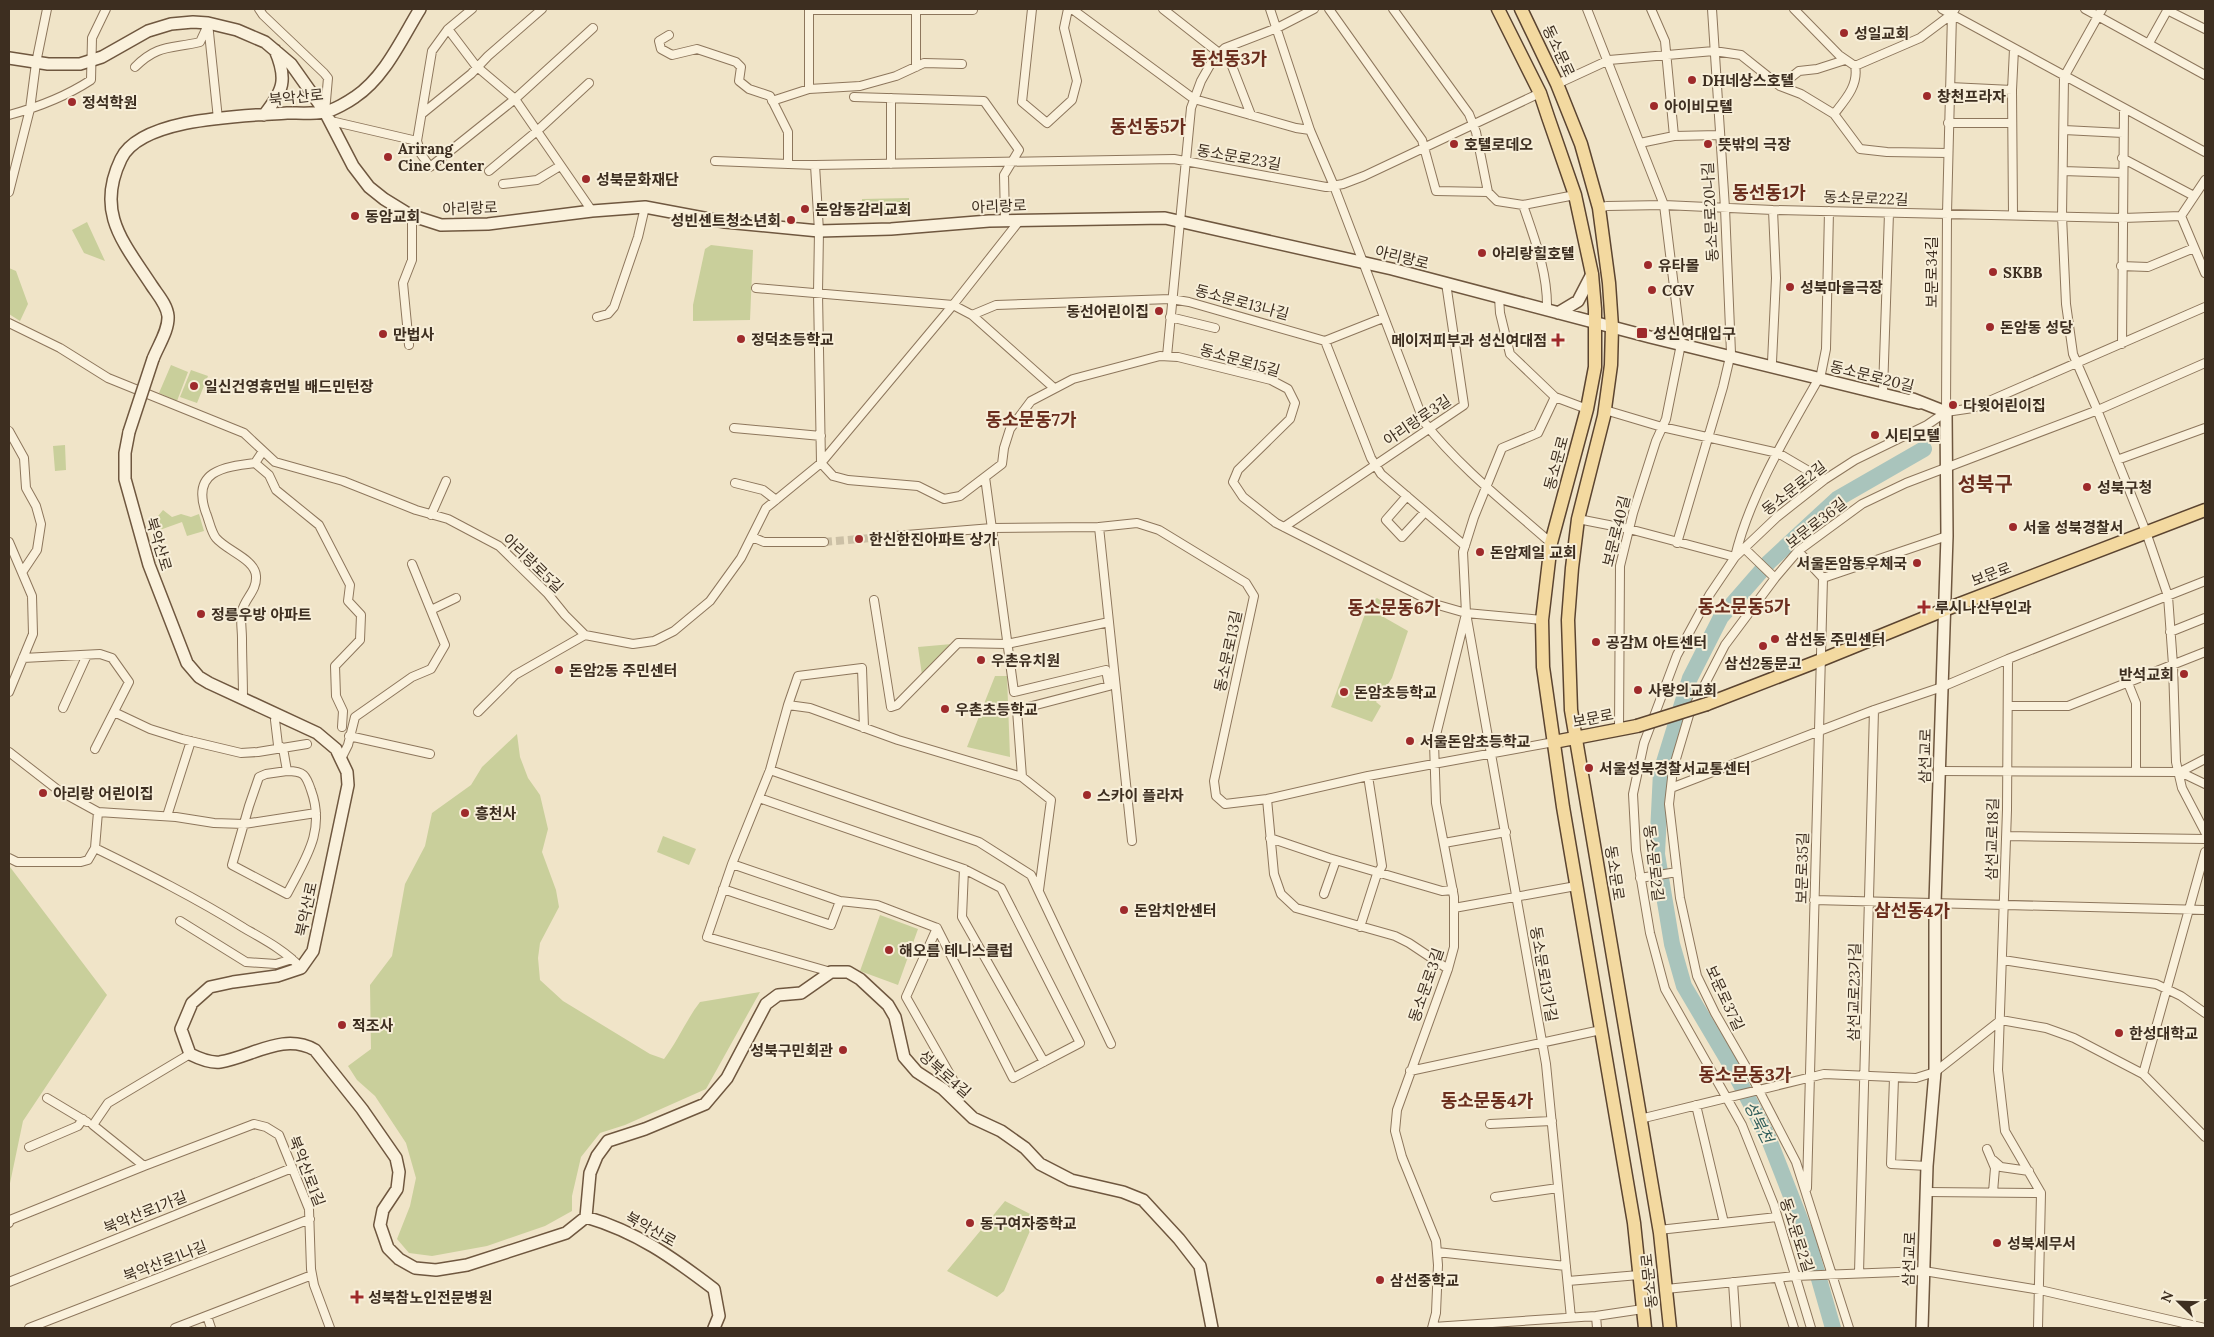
<svg xmlns="http://www.w3.org/2000/svg" width="2214" height="1337" viewBox="0 0 2214 1337" font-family="Lora,'Noto Sans KR',serif">
  <rect width="100%" height="100%" fill="#f0e4c8"/>
  <path fill="#c9cf9b" d="M909,198v14l-47,1v-14z
    M87,222l18,39 -21,-8 -12,-23z
    M711,245l42,5 -3,70 -57,1v-16l12,-56z
    M9,268l7,3 12,33 -8,17 -11,-7z
    M171,365l17,7 -11,29 -18,-8z
    M191,370l17,6 -11,27 -17,-6z
    M65,445l1,25 -11,1 -2,-25z
    M163,510l9,7 9,-3 10,3 8,-3 5,17 -17,5 -5,-14 -25,9 -3,-10z
    M1377,598l11,7 -8,10 28,16 -16,47 -16,24 5,4 -9,16 -41,-15 38,-104z
    M952,644l-30,31 -4,-28z
    M995,676h12l3,81 -43,-10z
    M517,734l3,23 8,21 12,17 8,34 -6,23 14,38 3,17 -19,36 -2,15 2,22 23,21 87,53 14,5c14,-18 22,-39 36,-57l60,-10 -54,97 -81,36 -25,8 -19,24 -9,39v15l-27,15 -58,20 -55,10 -23,-3 -12,-14 13,-33 6,-28 -10,-35 -31,-47 -18,-16 -9,-14 23,-17 -1,-64 22,-29 13,-72 20,-38 7,-33 39,-28 11,-18z
    M663,836l33,13 -7,16 -32,-13z
    M10,867l97,128 -84,126 -14,67z
    M880,915l38,14 -20,56 -38,-14z
    M1005,1201l31,16 -32,74 -7,6 -50,-26z"/>
  <g fill="none" stroke-linecap="round" stroke-linejoin="round">
    <path stroke="#a9c4bc" stroke-width="16" d="M1833,1328l-26,-91 -39,-100 -39,-75 -45,-76 -12,-42 -15,-90 4,-82 29,-94 31,-61 48,-55 68,-63 87,-50"/>
    <path stroke="#ccc0a6" stroke-width="8" stroke-dasharray="8 4" stroke-linecap="butt" d="M824,542l70,-6"/>
    <defs>
      <path id="street" d="M259,9l4,6 61,58 4,5 -3,34
        M1032,9l-10,93 25,21 25,-23 5,-19 -13,-53 4,-19
        M1072,9l122,90 102,29 14,2
        M1163,9l56,44
        M1270,9l40,121 24,56 90,236c36,46 84,83 127,121
        M1329,9l93,131 14,51 52,1 9,9 26,4 52,-10
        M1393,9l76,105 7,18 12,60
        M1587,9l77,196 17,139 -15,75 -10,22 -23,72 -13,53 -1,164
        M1651,9l14,32 9,95
        M1712,9l13,199 6,145
        M1794,9l45,46 16,11 65,-28 32,-24
        M1942,9l263,143
        M2085,9l120,66
        M2102,9l-38,68 -2,139 4,88 7,50 23,53 50,125 22,64 5,69 3,97 6,26 23,44
        M2169,9l2,3 34,17
        M208,23l10,96
        M448,29l28,37 39,33 77,112
        M669,35l-10,6 2,8 11,6 25,-6 39,13 5,5 -2,14 10,8 21,7 18,36v32
        M2149,43l19,-34
        M1225,48l26,67
        M135,67c23,-23 36,-18 65,-25l7,-15
        M916,67v-57
        M1557,84l52,-24 105,-9 27,4 39,31 21,8 33,20 26,35 27,3 61,1
        M1780,86l19,-15 18,-2 28,-9
        M1950,87l62,3
        M809,89v-79h164
        M854,97l130,4 35,49 -15,25 1,45
        M891,98v66
        M772,101l37,-12 51,-3 36,-10 28,-13 38,1
        M423,113l48,-39 17,-18 54,-47
        M1834,114c11,-14 25,-29 21,-48
        M9,115c30,-8 56,-18 82,-35l1,-42 14,-29
        M331,121l86,20 15,-90 16,-22 24,-20
        M1948,123h64
        M2064,130l59,3
        M417,141l4,13 9,13 85,-68 78,-71
        M1640,143l34,-7 45,-1
        M2122,158l72,38
        M715,161l100,4 359,-6 152,28 17,-3 21,-8 176,-83
        M815,165l4,66 -1,62 3,170 12,13 15,4 70,6 26,13 16,-3 42,-32 2,-16 6,-19 21,-28 42,-22 87,-23 18,1 93,23 17,9 7,14 -5,16 -52,51 -5,12 10,15 33,26 162,82 28,8 76,7
        M489,171l48,-40 52,-48
        M2063,171l59,2
        M503,184l34,-4 23,-14
        M9,192l21,-83 6,-46 11,-54
        M1523,205c12,35 25,68 24,105
        M1599,208l8,-2 57,-1 109,5 350,8 58,-2
        M2013,215l-1,-125 2,-41
        M2181,216l24,57
        M2181,216l24,-36
        M2121,266l27,1 46,-19
        M756,288l197,17 19,10 82,73
        M1499,297l1,16 10,41 45,43
        M972,315l24,-10 175,-6 18,3 136,39 46,117 10,16 84,72
        M597,317l11,-3 6,-7 24,-70 7,-30
        M1170,317l45,11
        M9,323l51,25 48,30 136,55 31,29 68,19 73,29 32,9 51,27 49,48 17,21 20,20 48,9 21,-3 20,-10 36,-30 31,-43 25,-50 55,-45 132,-158 67,-85
        M1325,341l58,-23
        M2122,344l2,-235
        M409,345l-6,-62 9,-23v-44
        M1167,356l24,-248 10,-27 13,-23 11,-10 52,-20 37,-19
        M1772,362l4,-84 -3,-68
        M1821,374l5,-25 3,-138
        M1883,391l6,-178
        M1605,410l57,17 116,26 46,27
        M1946,412l1,-199 5,-199 3,-5
        M1946,412l27,-4 232,-101
        M734,428l87,8
        M9,431l15,27 2,30 10,18 5,18 -4,26 -14,21
        M2117,460l88,-32
        M255,463l14,12 7,15 43,35 31,60 -2,16 13,14 -1,25 -25,26 1,30 7,15 -1,16
        M985,477l29,215 92,-22 3,16 -92,24 5,67
        M735,483l28,7 13,10
        M1407,496l-21,24 16,17 23,-25
        M431,515l15,-34
        M1578,519l51,10 106,28c14,-60 53,-125 84,-179
        M1099,527l33,314
        M1284,527l180,-122 -18,-122
        M894,536l98,-8 107,-1 38,-4 22,7 87,53 8,13 -40,185 2,15 9,8 42,-5 101,-23 186,-34
        M752,537l12,5h60
        M9,542l23,54 1,38 -24,58
        M1677,543l46,-156 7,-30
        M1745,549l30,29
        M1798,551l25,27 -16,610
        M1823,578l124,-42
        M874,600l17,107 6,-2 61,-62 49,1 102,-22
        M431,610l25,-12
        M2170,632l35,-14
        M23,658l77,-4 12,4 17,24 -34,67
        M2008,659l-1,151 -9,260 7,61 36,62 -3,135
        M2128,683l8,20v68
        M243,699c0,-20 -1,-41 -1,-61 0,-8 -2,-19 0,-27 3,-13 15,-20 14,-35 -1,-17 -29,-25 -40,-38 -5,-6 -7,-18 -10,-25 -15,-42 17,-46 49,-50l8,-12
        M788,705l10,-29 64,-8 2,60
        M2008,706h60l137,-54
        M63,708l24,-53
        M114,712l36,17 32,10 59,14 17,-1 49,-8
        M478,712l37,-37 70,-40
        M277,715l-2,5 3,25 5,3 4,23
        M349,736l81,18
        M9,752l49,38 40,22 78,5 38,6 30,1 72,-11
        M341,759l7,-14 7,-28 57,-40 19,-8 14,-24 -33,-81
        M770,770l209,72 52,33 80,169
        M287,771c17,0 19,4 24,19 15,41 -6,69 -24,104l-55,-29 17,-59 10,-29 7,-3z
        M1940,771l240,1 25,12
        M2180,772l25,-13
        M1671,788l203,-78 68,-23 66,-28 197,-78
        M759,798l205,71 37,19 79,155 -67,35 -76,-150
        M1267,799l7,75 7,20 15,14 99,28 14,7 39,26
        M167,816l24,-75
        M2006,836l199,3
        M1270,838l59,20 113,33 11,-1
        M1444,843l62,-11
        M95,848c51,25 101,50 149,80 19,11 42,23 57,40
        M9,858l8,4h64l7,-2 7,-12 3,-36
        M964,869l-2,48 82,145
        M1640,878l37,-6
        M723,889l108,36 9,-24 -108,-37
        M1324,894l12,-34
        M1814,900l391,10
        M840,901l37,4 60,23 -31,69 50,88 -5,13
        M1454,908l122,-22
        M180,921l66,41 30,2 16,-5
        M1360,927l16,-50 6,-11 -14,-90
        M2003,960l153,24 25,12 24,17
        M831,972l-124,-35 25,-73 38,-94 18,-65 22,3 88,32 124,37 29,23 -12,90
        M1410,1071l191,-41
        M2143,1074l62,-222
        M1894,1078l-3,86 36,2
        M47,1098l40,24
        M1696,1105l28,118
        M1640,1119l184,-45 92,4 19,-6 66,-52 45,8 28,10 69,36 62,63
        M1490,1124l62,-3
        M29,1147l49,-21 5,-7
        M1987,1149l8,19 -2,24
        M1993,1160l8,7 28,4
        M144,1166l110,-42 12,3 13,8 30,74 2,60 3,16 16,43
        M1927,1192l114,1
        M1495,1197l63,-9
        M9,1223l1,-3 134,-54 -51,-41 15,-22 82,-49
        M1659,1230l118,-13
        M1437,1252l129,14
        M1859,1273l15,-563
        M1778,1278l16,50
        M1568,1281l71,-6
        M9,1282l283,-114
        M1733,1282l3,46
        M1666,1289l129,-13 129,-5 116,19 165,38
        M207,1316l4,12
        M1596,1316l1,12
        M1571,1318l-25,-254 -80,-451 -3,-61 11,-35 28,-69 36,-15 17,-36 32,12
        M1433,1327l163,-11 47,-7
        M29,1328l281,-109
        M175,1328l137,-53
        M1432,1328l4,-15 2,-48 -2,-24 -34,-84 -7,-26 2,-21 51,-141 6,-22v-50l-18,-94 -2,-60 31,-125
        M1811,1328l-37,-123 -32,-80 -77,-136 -15,-56 -14,-83 -3,-56 11,-51 33,-88 33,-61 25,-37 42,-40 47,-37 31,-20 72,-35 19,-13
        M1849,1328l-53,-166 -43,-83 -38,-66 -18,-37 -17,-78 -11,-94 4,-35 16,-54 36,-70 50,-67 23,-27 64,-47 44,-21 192,-73 107,-47"/>
      <path id="secondary" d="M9,58l39,6h32l22,-7 46,-26 23,-7 22,-2 15,1 29,7 28,12 26,22 34,48 28,54 16,21 15,12 26,16 31,10 47,-1 104,-13 53,-4 80,15 94,9 72,-2 98,-8 176,-3 227,51 258,68 269,66
        M264,115c19,-24 24,-35 11,-65
        M1558,313l20,-12 14,-27
        M153,359c5,-13 16,-29 15,-43 -1,-11 -10,-21 -16,-30 -28,-43 -57,-73 -31,-127 20,-42 124,-43 166,-46 12,0 26,1 38,-1 9,-2 23,-10 30,-15 30,-20 47,-59 65,-88
        M1913,399l33,13 1,124 -12,367v169l-8,94 -5,162
        M129,432l-4,21v26l24,86 38,98 12,14 10,6 108,50 19,16 11,23 1,13 -35,166 -12,17 -24,8 -44,6 -23,5 -18,16 -11,26 9,25c8,4 21,9 30,8 32,-5 63,-30 95,-12l47,59 34,49 3,14 -2,17 -14,21 -3,15 8,23 11,11 16,9 21,2 31,-5 99,-32 20,-16c51,15 86,40 128,72l5,27 -5,12
        M586,1217l4,-44 7,-17 11,-15 37,-12 60,-25 22,-26 39,-74 12,-9 23,-2 30,-21h17l12,7 28,26 7,12 9,40 13,15 26,17 30,29 28,13 24,17 15,16 31,16 52,12 20,8 36,39 21,27 12,62"/>
      <path id="primary" d="M1498,9l42,84 8,24 27,78 17,79 3,35v58l-8,42 -36,134 -9,77 1,47 20,140 71,416 11,105
        M1521,9l36,75 24,60 18,64 10,75 3,44 -1,38 -7,51 -26,103 -6,49 -4,52 3,90 89,523 10,95
        M1707,704l114,-44 123,-50 261,-100
        M1554,742l83,-16"/>
    </defs>
    <use href="#street" stroke="#8d765c" stroke-width="10"/>
    <use href="#secondary" stroke="#6f573f" stroke-width="14"/>
    <use href="#primary" stroke="#5b4430" stroke-width="15"/>
    <use href="#street" stroke="#faf1dc" stroke-width="8"/>
    <use href="#secondary" stroke="#faf1dc" stroke-width="11"/>
    <use href="#primary" stroke="#f3d9a0" stroke-width="12"/>
    <defs>
      <path id="secondary-bridge" d="M129,432l24,-73"/>
      <path id="primary-bridge" d="M1637,726l70,-22"/>
    </defs>
    <use href="#secondary-bridge" stroke="#6f573f" stroke-width="14" stroke-linecap="butt"/>
    <use href="#primary-bridge" stroke="#5b4430" stroke-width="15" stroke-linecap="butt"/>
    <use href="#secondary-bridge" stroke="#faf1dc" stroke-width="11"/>
    <use href="#primary-bridge" stroke="#f3d9a0" stroke-width="12"/>
  </g>
  <g fill="#9e2a2b" stroke="#f7eed8" stroke-width="2">
    <circle cx="1844" cy="33" r="5"/>
    <circle cx="1692" cy="80" r="5"/>
    <circle cx="1927" cy="96" r="5"/>
    <circle cx="72" cy="102" r="5"/>
    <circle cx="1654" cy="106" r="5"/>
    <circle cx="1454" cy="144" r="5"/>
    <circle cx="1708" cy="144" r="5"/>
    <circle cx="388" cy="157" r="5"/>
    <circle cx="586" cy="179" r="5"/>
    <circle cx="805" cy="209" r="5"/>
    <circle cx="355" cy="216" r="5"/>
    <circle cx="791" cy="220" r="5"/>
    <circle cx="1482" cy="253" r="5"/>
    <circle cx="1648" cy="265" r="5"/>
    <circle cx="1993" cy="272" r="5"/>
    <circle cx="1790" cy="287" r="5"/>
    <circle cx="1652" cy="290" r="5"/>
    <circle cx="1159" cy="311" r="5"/>
    <circle cx="1990" cy="327" r="5"/>
    <rect x="1636" y="327" width="12" height="12" rx="2.5"/>
    <circle cx="383" cy="334" r="5"/>
    <circle cx="741" cy="339" r="5"/>
    <path d="M1555.5 332.5h5v5h5v5h-5v5h-5v-5h-5v-5h5z"/>
    <circle cx="194" cy="386" r="5"/>
    <circle cx="1953" cy="405" r="5"/>
    <circle cx="1875" cy="435" r="5"/>
    <circle cx="2087" cy="487" r="5"/>
    <circle cx="2013" cy="527" r="5"/>
    <circle cx="859" cy="539" r="5"/>
    <circle cx="1480" cy="552" r="5"/>
    <circle cx="1917" cy="563" r="5"/>
    <path d="M1921.5 599.5h5v5h5v5h-5v5h-5v-5h-5v-5h5z"/>
    <circle cx="201" cy="614" r="5"/>
    <circle cx="1775" cy="639" r="5"/>
    <circle cx="1596" cy="642" r="5"/>
    <circle cx="1763" cy="646" r="5"/>
    <circle cx="981" cy="660" r="5"/>
    <circle cx="559" cy="670" r="5"/>
    <circle cx="2184" cy="674" r="5"/>
    <circle cx="1638" cy="690" r="5"/>
    <circle cx="1344" cy="692" r="5"/>
    <circle cx="945" cy="709" r="5"/>
    <circle cx="1410" cy="741" r="5"/>
    <circle cx="1589" cy="768" r="5"/>
    <circle cx="43" cy="793" r="5"/>
    <circle cx="1087" cy="795" r="5"/>
    <circle cx="465" cy="813" r="5"/>
    <circle cx="1124" cy="910" r="5"/>
    <circle cx="889" cy="950" r="5"/>
    <circle cx="342" cy="1025" r="5"/>
    <circle cx="2119" cy="1033" r="5"/>
    <circle cx="843" cy="1050" r="5"/>
    <circle cx="970" cy="1223" r="5"/>
    <circle cx="1997" cy="1243" r="5"/>
    <circle cx="1380" cy="1280" r="5"/>
    <path d="M354.5 1289.5h5v5h5v5h-5v5h-5v-5h-5v-5h5z"/>
  </g>
  <g text-anchor="middle" dominant-baseline="central" stroke-width="4" stroke-linejoin="round" paint-order="stroke">
    <g font-size="15" font-weight="bold" fill="#3d2e20" stroke="#f7eed8" text-anchor="start">
      <text x="1854" y="33">성일교회</text>
      <text x="1702" y="80">DH네상스호텔</text>
      <text x="1937" y="96">창천프라자</text>
      <text x="82" y="102">정석학원</text>
      <text x="1664" y="106">아이비모텔</text>
      <text x="1464" y="144">호텔로데오</text>
      <text x="1718" y="144">뜻밖의 극장</text>
      <text x="398" y="148">Arirang<tspan x="398" dy="17">Cine Center</tspan></text>
      <text x="596" y="179">성북문화재단</text>
      <text x="815" y="209">돈암동감리교회</text>
      <text x="365" y="216">동암교회</text>
      <text x="781" y="220" text-anchor="end">성빈센트청소년회</text>
      <text x="1492" y="253">아리랑힐호텔</text>
      <text x="1658" y="265">유타몰</text>
      <text x="2003" y="272">SKBB</text>
      <text x="1800" y="287">성북마을극장</text>
      <text x="1662" y="290">CGV</text>
      <text x="1149" y="311" text-anchor="end">동선어린이집</text>
      <text x="2000" y="327">돈암동 성당</text>
      <text x="1653" y="333">성신여대입구</text>
      <text x="393" y="334">만법사</text>
      <text x="751" y="339">정덕초등학교</text>
      <text x="1547" y="340" text-anchor="end">메이저피부과 성신여대점</text>
      <text x="204" y="386">일신건영휴먼빌 배드민턴장</text>
      <text x="1963" y="405">다윗어린이집</text>
      <text x="1885" y="435">시티모텔</text>
      <text x="2097" y="487">성북구청</text>
      <text x="2023" y="527">서울 성북경찰서</text>
      <text x="869" y="539">한신한진아파트 상가</text>
      <text x="1490" y="552">돈암제일 교회</text>
      <text x="1907" y="563" text-anchor="end">서울돈암동우체국</text>
      <text x="1935" y="607">루시나산부인과</text>
      <text x="211" y="614">정릉우방 아파트</text>
      <text x="1785" y="639">삼선동 주민센터</text>
      <text x="1606" y="642">공감M 아트센터</text>
      <text x="991" y="660">우촌유치원</text>
      <text x="1763" y="663" text-anchor="middle">삼선2동문고</text>
      <text x="569" y="670">돈암2동 주민센터</text>
      <text x="2174" y="674" text-anchor="end">반석교회</text>
      <text x="1648" y="690">사랑의교회</text>
      <text x="1354" y="692">돈암초등학교</text>
      <text x="955" y="709">우촌초등학교</text>
      <text x="1420" y="741">서울돈암초등학교</text>
      <text x="1599" y="768">서울성북경찰서교통센터</text>
      <text x="53" y="793">아리랑 어린이집</text>
      <text x="1097" y="795">스카이 플라자</text>
      <text x="475" y="813">흥천사</text>
      <text x="1134" y="910">돈암치안센터</text>
      <text x="899" y="950">해오름 테니스클럽</text>
      <text x="352" y="1025">적조사</text>
      <text x="2129" y="1033">한성대학교</text>
      <text x="833" y="1050" text-anchor="end">성북구민회관</text>
      <text x="980" y="1223">동구여자중학교</text>
      <text x="2007" y="1243">성북세무서</text>
      <text x="1390" y="1280">삼선중학교</text>
      <text x="368" y="1297">성북참노인전문병원</text>
    </g>
    <g font-size="15" fill="#3d2e20" stroke="#f7eed8">
      <text transform="translate(1559 51) rotate(65)">동소문로</text>
      <text transform="translate(296 97) rotate(-6)">북악산로</text>
      <text transform="translate(1239 157) rotate(10)">동소문로23길</text>
      <text transform="translate(1866 198) rotate(2)">동소문로22길</text>
      <text transform="translate(999 206) rotate(-2)">아리랑로</text>
      <text transform="translate(470 208) rotate(-2)">아리랑로</text>
      <text transform="translate(1710 212) rotate(-93)">동소문로20나길</text>
      <text transform="translate(1402 257) rotate(14)">아리랑로</text>
      <text transform="translate(1931 272) rotate(-90)">보문로34길</text>
      <text transform="translate(1242 302) rotate(15)">동소문로13나길</text>
      <text transform="translate(1240 360) rotate(16)">동소문로15길</text>
      <text transform="translate(1872 376) rotate(14)">동소문로20길</text>
      <text transform="translate(1417 420) rotate(-34)">아리랑로3길</text>
      <text transform="translate(1556 463) rotate(-75)">동소문로</text>
      <text transform="translate(1794 488) rotate(-38)">동소문로2길</text>
      <text transform="translate(1816 523) rotate(-38)">보문로36길</text>
      <text transform="translate(1616 531) rotate(-76)">보문로40길</text>
      <text transform="translate(159 544) rotate(73)">북악산로</text>
      <text transform="translate(533 563) rotate(44)">아리랑로5길</text>
      <text transform="translate(1991 574) rotate(-21)">보문로</text>
      <text transform="translate(1228 651) rotate(-78)">동소문로13길</text>
      <text transform="translate(1593 718) rotate(-11)">보문로</text>
      <text transform="translate(1925 756) rotate(-89)">삼선교로</text>
      <text transform="translate(1992 839) rotate(-89)">삼선교로18길</text>
      <text transform="translate(1654 863) rotate(83)">동소문로2길</text>
      <text transform="translate(1802 868) rotate(-89)">보문로35길</text>
      <text transform="translate(1615 873) rotate(81)">동소문로</text>
      <text transform="translate(306 909) rotate(-78)">북악산로</text>
      <text transform="translate(1544 974) rotate(80)">동소문로13가길</text>
      <text transform="translate(1426 985) rotate(-71)">동소문로3길</text>
      <text transform="translate(1854 992) rotate(-89)">삼선교로23가길</text>
      <text transform="translate(1725 998) rotate(65)">보문로37길</text>
      <text transform="translate(945 1074) rotate(41)">성북로4길</text>
      <text transform="translate(307 1171) rotate(69)">북악산로1길</text>
      <text transform="translate(145 1212) rotate(-22)">북악산로1가길</text>
      <text transform="translate(651 1229) rotate(29)">북악산로</text>
      <text transform="translate(1797 1235) rotate(72)">동소문로2길</text>
      <text transform="translate(1909 1259) rotate(-88)">삼선교로</text>
      <text transform="translate(165 1261) rotate(-21)">북악산로1나길</text>
      <text transform="translate(1649 1281) rotate(-96)">동소문로</text>
    </g>
    <g font-size="16" font-style="italic" fill="#2f5d5a" stroke="#f7eed8">
      <text transform="translate(1759 1122) rotate(63)">성북천</text>
    </g>
    <g font-size="18" font-weight="bold" fill="#6b2e1e" stroke="#f7eed8">
      <text x="1229" y="58">동선동3가</text>
      <text x="1148" y="126">동선동5가</text>
      <text x="1769" y="192">동선동1가</text>
      <text x="1031" y="419">동소문동7가</text>
      <text x="1744" y="606">동소문동5가</text>
      <text x="1394" y="607">동소문동6가</text>
      <text x="1912" y="910">삼선동4가</text>
      <text x="1745" y="1074">동소문동3가</text>
      <text x="1487" y="1100">동소문동4가</text>
    </g>
    <g font-size="20" font-weight="bold" fill="#6b2e1e" stroke="#f7eed8">
      <text x="1985" y="483">성북구</text>
    </g>
  </g>
  <rect width="2214" height="1337" fill="none" stroke="#3d2e20" stroke-width="20"/>
  <g transform="translate(2179 1302) rotate(293)" stroke="#f7eed8" stroke-width="4" paint-order="stroke">
  <path d="M0-4L9 19L0 12L-9 19Z" fill="#3d2e20"/>
  <text y="-8" font-size="14" font-weight="bold" text-anchor="middle" fill="#3d2e20">N</text>
  </g>
</svg>
